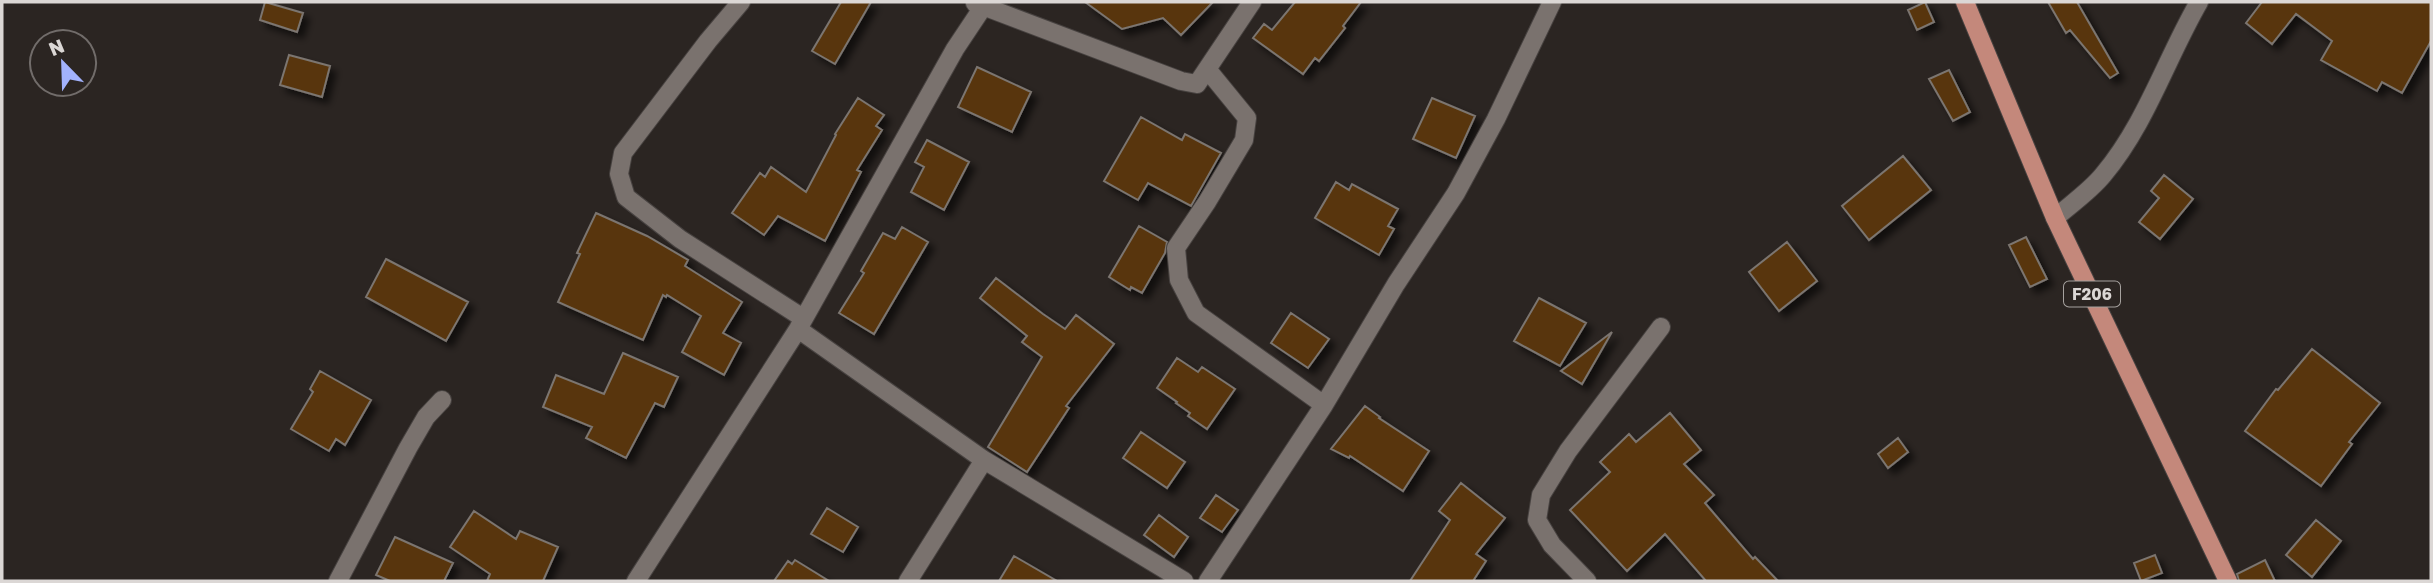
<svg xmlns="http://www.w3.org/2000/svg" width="2433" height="583" viewBox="0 0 2433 583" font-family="'Golos Text',sans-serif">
  <defs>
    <filter id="shadow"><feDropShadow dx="6" dy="6" stdDeviation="3.5" flood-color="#0009"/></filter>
  </defs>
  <rect width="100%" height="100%" fill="#2b2522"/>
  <path fill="#59360b" stroke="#7b7570" stroke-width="2" filter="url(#shadow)" d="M265,2l38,11 -6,19 -37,-12z
    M841,2h30l-36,62 -23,-13z
    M1085,2h128l-32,33 -18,-17 -41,11z
    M1295,2h66l-18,24 2,2 -26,33 -4,-3 -12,16 -50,-36 11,-14 8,6z
    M1925,2l9,20 -17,8 -9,-20z
    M2048,2h29l41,71 -8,5 -40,-48 -4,3z
    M2262,2h169v39l-29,52 -20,-11 -5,9 -56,-31 11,-19 -36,-27 -24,30 -26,-21z
    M289,55l41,11 -8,31 -42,-12z
    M977,67l54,25 -19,40 -54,-25z
    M1949,70l21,42 -17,9 -24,-42z
    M858,98l26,17 -8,11 6,4 -25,40 4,2 -36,69 -47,-25 -14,19 -32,-22 28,-40 5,4 6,-10 35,25 30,-57 -1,-1z
    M1432,98l43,18 -19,42 -43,-19z
    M1141,117l41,23 3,-6 36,19 -30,53 -43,-23 -10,17 -34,-19z
    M927,140l42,22 -25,48 -33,-18 13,-25 -9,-5z
    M1903,156l28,34 -62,50 -27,-34z
    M2164,175l29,24 -33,40 -21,-17 20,-24 -8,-7z
    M1336,182l13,8 3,-6 46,25 -10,17 6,3 -15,26 -64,-37z
    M596,213l51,23 41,24 -3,6 57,36 -19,31 18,10 -17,32 -42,-23 19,-36 -34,-21 -1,2 -3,-2 -20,45 -85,-38 22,-48 -3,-1z
    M1139,226l28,16 -2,11 -23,40 -11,-6 -1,3 -21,-13z
    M902,227l26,15 -54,92 -35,-21 25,-40 -3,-2 22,-38 12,6z
    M2026,237l21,42 -17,8 -21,-42z
    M1787,242l30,39 -38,30 -30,-39z
    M386,259l82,43 -22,39 -80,-44z
    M996,278l47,36 22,15 11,-14 38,29 -48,62 3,2 -42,64 -39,-25 54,-90 -20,-15 5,-6 -47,-38z
    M1539,298l47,25 -26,43 -46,-25z
    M1291,313l38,26 -21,29 -37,-25z
    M1612,332l-30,52 -21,-13z
    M2312,349l68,54 -31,39 3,2 -31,42 -76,-55 31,-42 2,1z
    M623,353l55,24 -14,30 -9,-4 -29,55 -40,-20 6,-11 -49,-20 13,-32 48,19z
    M1177,358l21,14 4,-5 33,22 -28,40 -19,-13 2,-3 -14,-10 1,-1 -20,-14z
    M320,371l51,29 -26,45 -9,-6 -7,12 -38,-22 22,-37 -3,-3z
    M1365,406l15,11 -1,1 50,33 -26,40 -53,-35 -1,2 -18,-9z
    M1670,413l31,37 -17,14 30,31 -9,8 48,56 2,-2 23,24h-72l-41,-47 -38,37 -57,-61 40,-38 -10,-10 29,-28 7,8z
    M1141,432l44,30 -18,26 -44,-30z
    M1898,438l10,14 -20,16 -10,-14z
    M1461,483l44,35 -29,36 10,7 -13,20h-63l40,-61 -11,-9z
    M1216,495l22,15 -16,22 -22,-14z
    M827,508l31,19 -15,25 -32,-18z
    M474,511l42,28 4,-8 38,16 -15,34h-56l3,-7 -40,-27z
    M1159,515l29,22 -14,20 -30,-22z
    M2316,520l25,21 -29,36 -26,-22z
    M395,537l58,26 -9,18h-54l-14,-6z
    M2155,555l7,18 -21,8 -7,-18z
    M1014,556l43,25h-58z
    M795,560l34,21h-55l14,-20 4,3z
    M2265,560l10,21h-36l-2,-7z"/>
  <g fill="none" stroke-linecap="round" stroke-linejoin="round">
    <defs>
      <path id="street" d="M741,2l-33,39 -85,112 -4,21 7,23 54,42 123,79
        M975,3l206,78 16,3 55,-82
        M1207,69l40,49 -3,22 -37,62 -31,46 3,32 17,33 128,92
        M2055,218c16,-14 35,-27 48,-43 43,-51 63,-116 96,-173
        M798,329l186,131 200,121
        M338,581l70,-133 18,-31 16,-17
        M636,581l162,-252 157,-280 28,-42
        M908,581l76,-121
        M1208,581l116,-176 72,-121 60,-91 40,-74 56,-117
        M1587,581l-35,-36 -15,-25 4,-25 27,-44 93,-124"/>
      <path id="primary" d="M1965,2l90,216 173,363"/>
    </defs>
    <use href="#street" stroke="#474240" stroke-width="20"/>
    <use href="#primary" stroke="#474240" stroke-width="20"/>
    <use href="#street" stroke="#7a726e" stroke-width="18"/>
    <use href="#primary" stroke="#c4887b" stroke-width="18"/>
  </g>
  <g text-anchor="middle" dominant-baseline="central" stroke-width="5" stroke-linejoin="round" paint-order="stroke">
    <rect fill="#2b2522" stroke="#a6a29f" stroke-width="2" x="2064" y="281.5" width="56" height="25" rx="5"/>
    <g font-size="16" font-weight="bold" fill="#dbd7d5">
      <text x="2092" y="294">F206</text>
    </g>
  </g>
  <rect width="2433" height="583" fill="none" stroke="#dbd7d5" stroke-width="7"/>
  <g transform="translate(63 63) rotate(337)"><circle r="33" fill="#2b2522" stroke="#716c6a" stroke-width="2"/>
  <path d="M0-5L12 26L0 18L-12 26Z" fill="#a2b2fd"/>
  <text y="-10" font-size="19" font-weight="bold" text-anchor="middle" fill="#dbd7d5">N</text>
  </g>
</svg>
